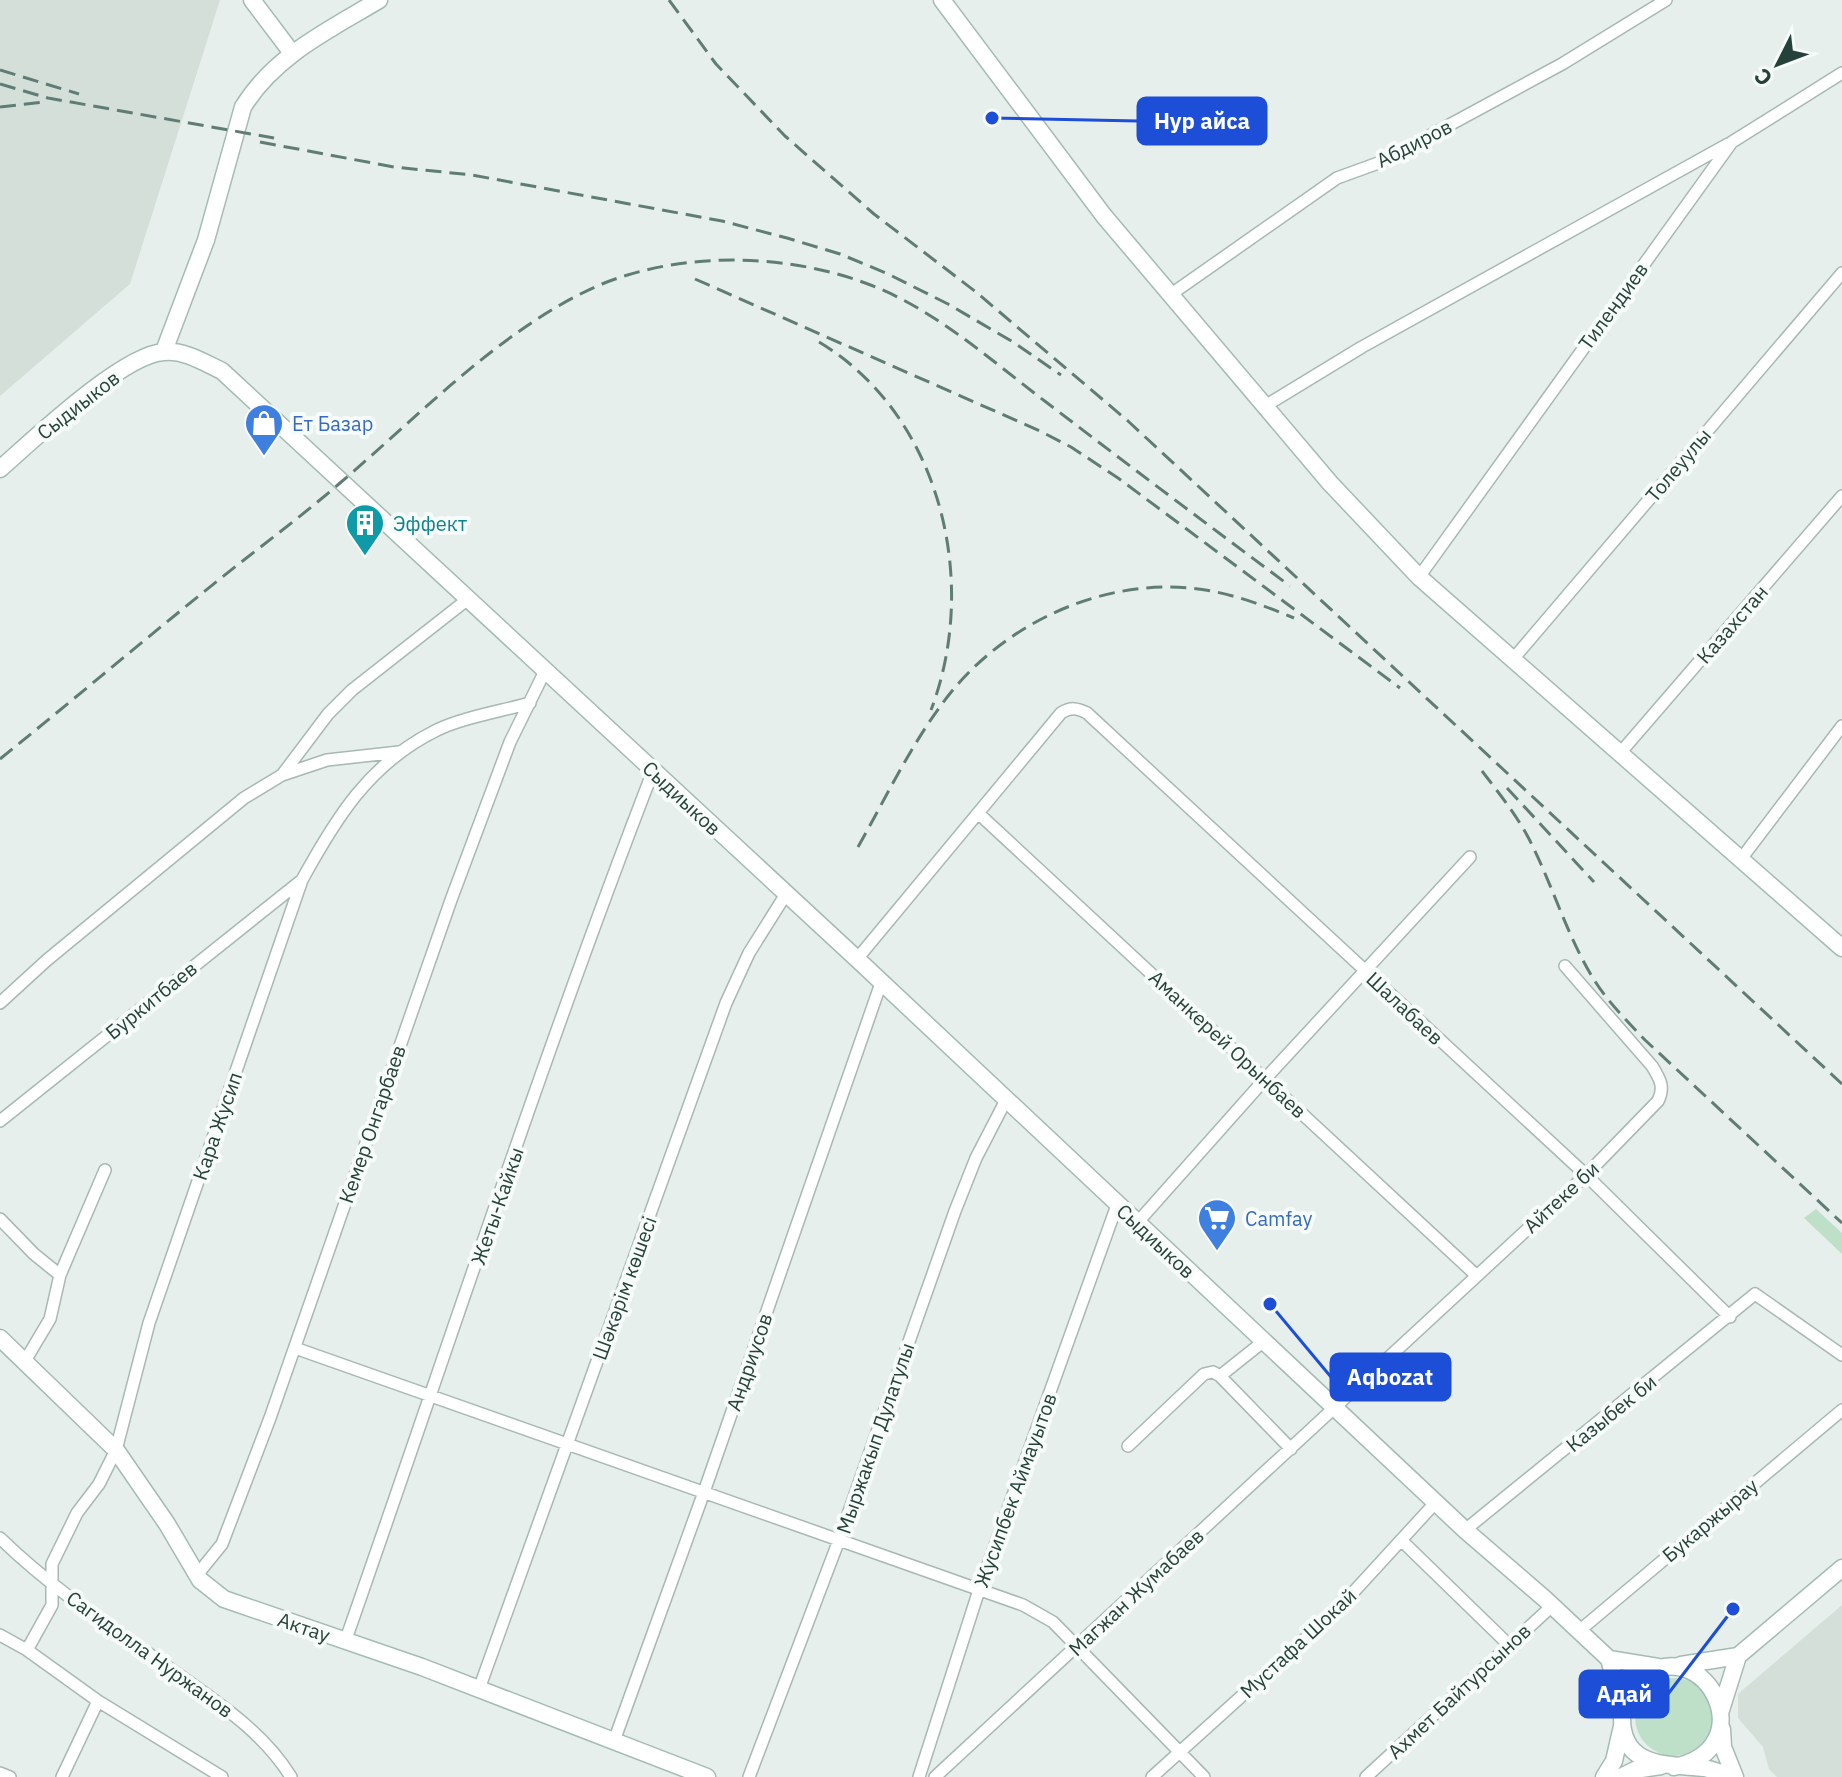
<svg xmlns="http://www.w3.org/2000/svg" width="1842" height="1777" viewBox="0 0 1842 1777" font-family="'IBM Plex Sans',sans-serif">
  <rect width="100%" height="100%" fill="#e6efeb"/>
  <path fill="#d4dfda" d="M0,0h220l-90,284 -130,112z
    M1842,1605v172h-65l-8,-8 -6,-22 -25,-29v-24z"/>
  <path fill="#bfe0c8" d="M1816,1209l26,24v21l-38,-36z
    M1635 1717a39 39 0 1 1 78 0a39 39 0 1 1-78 0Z"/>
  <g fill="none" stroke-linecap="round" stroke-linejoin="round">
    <defs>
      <path id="street" d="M1170,295l167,-117 44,-16 181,-98 104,-64
        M1265,406l97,-59 366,-203
        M1419,577l313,-435 110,-69
        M1514,658l328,-385
        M1621,752l221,-256
        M282,775l46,-61 24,-24 116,-91
        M978,813l499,463
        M1741,859l101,-133
        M857,959l204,-246c10,-6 16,-5 26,0l499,462 144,142
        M0,1003l47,-43 197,-162 38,-23 45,-15 72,-8
        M0,1121l302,-241
        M0,1219l34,35 26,21
        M1137,1223l128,-144 205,-222
        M295,1348l728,257 30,17 151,155
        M25,1361l25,-42 10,-44 45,-105
        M1220,1376l44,-35
        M1128,1446l76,-72 9,-2 7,4 71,73
        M1465,1530l290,-236 87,61
        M0,1538c54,53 119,94 179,137 42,30 85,58 112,102
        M1401,1540l108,105
        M197,1575l25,-31 48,-126 181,-518 59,-158 35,-71
        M1579,1631l263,-221
        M0,1635l27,15 71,51 124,76
        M345,1642c102,-291 197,-584 308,-871
        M27,1650l25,-45v-41l25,-51 22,-29 17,-34 33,-127 153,-443c34,-62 67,-116 133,-149 25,-13 67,-20 95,-28
        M479,1689l247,-686 23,-50 37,-59
        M614,1741l90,-249 177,-509
        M0,1773l10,4
        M62,1777l36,-76
        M749,1777l90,-237 116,-329 21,-53 30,-58
        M919,1777l60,-187 138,-385
        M935,1777l651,-602 72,-74c7,-14 2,-22 -6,-35l-87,-100
        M1152,1777l185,-167 99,-108
        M1366,1777l186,-171"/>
      <path id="secondary" d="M252,0l40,53
        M942,0l162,216 226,267 89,94 423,371
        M164,351l42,-111 37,-133c31,-51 86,-77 136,-107
        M0,469c33,-29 123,-115 164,-117 21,-2 41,11 58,19l635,588 608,571 80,69 64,60 13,49
        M0,1338l116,112 51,74 33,56 24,19 198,68 285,110
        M1609,1659l49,8
        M1681,1665l57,-9
        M1721,1710l17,-54 104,-88
        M1722,1729l1,18 12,30
        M1674,1767c90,-18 33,-134 -31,-91 -14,10 -21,25 -21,41 -1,52 47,47 82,51 10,2 20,6 29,9
        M1604,1777l10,-16 8,-35
        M1621,1777l14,-7 26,-4"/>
    </defs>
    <use href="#street" stroke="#a8b8b2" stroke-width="14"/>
    <use href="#secondary" stroke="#a4bbb3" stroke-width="19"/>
    <use href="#street" stroke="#fff" stroke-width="11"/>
    <use href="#secondary" stroke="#fff" stroke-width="16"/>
    <path stroke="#5f7d75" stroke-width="3" stroke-dasharray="16 8" stroke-linecap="butt" d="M669,0l47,64 69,72 89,78 102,78 152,129 714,663
      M0,70l79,24
      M0,84l48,14 226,40
      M0,107l44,-5
      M260,142l134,25 78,8 250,46 65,17 53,16 46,19 62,31 65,38 48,33
      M695,279l345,152 31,16 47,31 282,210
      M819,342c122,73 161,240 112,368
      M0,759c67,-54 133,-110 200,-164 46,-38 95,-73 140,-112 80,-68 165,-158 262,-199 84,-34 192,-31 276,4 62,26 115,74 168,114 81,62 162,123 244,184
      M1482,771c16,21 33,42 46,66 24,46 38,97 65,141 14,23 34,43 52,62l197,183
      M1507,788l87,94
      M858,847c30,-53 56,-109 94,-156 56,-68 148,-111 237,-103 36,3 72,16 105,30"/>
  </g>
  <defs>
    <symbol id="shop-pin" viewBox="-11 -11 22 30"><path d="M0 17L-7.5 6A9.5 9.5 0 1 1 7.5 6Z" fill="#3f7fe0" stroke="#f7fbf9"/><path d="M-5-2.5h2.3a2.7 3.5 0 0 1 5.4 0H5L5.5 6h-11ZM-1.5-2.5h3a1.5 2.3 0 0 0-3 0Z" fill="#fff"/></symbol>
    <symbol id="building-pin" viewBox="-11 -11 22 30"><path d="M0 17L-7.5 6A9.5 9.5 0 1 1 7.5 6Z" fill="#0f9aa8" stroke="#f7fbf9"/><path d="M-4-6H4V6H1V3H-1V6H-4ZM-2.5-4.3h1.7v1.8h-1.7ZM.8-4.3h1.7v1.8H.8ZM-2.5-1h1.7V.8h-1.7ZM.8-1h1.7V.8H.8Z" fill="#fff"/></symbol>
    <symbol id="supermarket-pin" viewBox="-11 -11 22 30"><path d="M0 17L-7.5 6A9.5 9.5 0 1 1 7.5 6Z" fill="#3f7fe0" stroke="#f7fbf9"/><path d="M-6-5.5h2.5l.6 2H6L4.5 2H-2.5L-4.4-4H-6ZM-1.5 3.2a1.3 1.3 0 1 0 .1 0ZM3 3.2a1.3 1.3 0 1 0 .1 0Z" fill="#fff"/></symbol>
  </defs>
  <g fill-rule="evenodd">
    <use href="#shop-pin" x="242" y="401" width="44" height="60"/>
    <use href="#building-pin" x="343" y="501" width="44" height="60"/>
    <use href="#supermarket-pin" x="1195" y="1196" width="44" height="60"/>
  </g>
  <g text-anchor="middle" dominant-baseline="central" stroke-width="8" stroke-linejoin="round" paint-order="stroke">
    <g font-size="20" fill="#24423a" stroke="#f7fbf9">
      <text transform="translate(1414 143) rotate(-27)">Абдиров</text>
      <text transform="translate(1613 306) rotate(-54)">Тилендиев</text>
      <text transform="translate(78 405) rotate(-38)">Сыдиыков</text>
      <text transform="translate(1678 465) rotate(-50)">Толеуулы</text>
      <text transform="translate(1732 624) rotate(-49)">Казахстан</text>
      <text transform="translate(682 798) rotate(43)">Сыдиыков</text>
      <text transform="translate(151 1000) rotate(-39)">Буркитбаев</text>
      <text transform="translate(1405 1008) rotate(43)">Шалабаев</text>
      <text transform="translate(1228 1044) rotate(43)">Аманкерей Орынбаев</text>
      <text transform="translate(372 1124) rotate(-71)">Кемер Онгарбаев</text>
      <text transform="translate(217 1126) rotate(-71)">Кара Жусип</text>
      <text transform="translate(1561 1197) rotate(-43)">Айтеке би</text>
      <text transform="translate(497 1206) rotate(-71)">Жеты-Кайкы</text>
      <text transform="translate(1156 1241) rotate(43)">Сыдиыков</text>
      <text transform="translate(624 1288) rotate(-70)">Шәкәрім көшесі</text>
      <text transform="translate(749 1362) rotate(-71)">Андриусов</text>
      <text transform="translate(1611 1413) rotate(-39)">Казыбек би</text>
      <text transform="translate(875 1438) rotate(-71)">Мыржакып Дулатулы</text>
      <text transform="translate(1015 1490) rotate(-70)">Жусипбек Аймауытов</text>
      <text transform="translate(1710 1520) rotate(-40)">Букаржырау</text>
      <text transform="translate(1136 1592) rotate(-43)">Магжан Жумабаев</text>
      <text transform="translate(304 1627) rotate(19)">Актау</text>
      <text transform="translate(1298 1643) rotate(-43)">Мустафа Шокай</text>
      <text transform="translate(150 1654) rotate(36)">Сагидолла Нуржанов</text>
      <text transform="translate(1459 1691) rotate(-43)">Ахмет Байтурсынов</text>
    </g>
    <g font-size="20" fill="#366cbe" stroke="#f7fbf9" text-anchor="start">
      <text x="292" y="423">Ет Базар</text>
      <text x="1245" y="1218">Camfay</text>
    </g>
    <g font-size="20" fill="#0d838f" stroke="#f7fbf9" text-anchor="start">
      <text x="393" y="523">Эффект</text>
    </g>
  </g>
  <path fill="none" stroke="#1d4ed8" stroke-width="3" d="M992 118L1138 121M1270 1304L1331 1377M1733 1609L1668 1694"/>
  <g fill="#1d4ed8" stroke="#f7fbf9" stroke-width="3">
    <circle cx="992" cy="118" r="8"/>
    <circle cx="1270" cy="1304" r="8"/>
    <circle cx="1733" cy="1609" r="8"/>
  </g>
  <g fill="#1d4ed8" stroke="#1d4ed8" stroke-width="3">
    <rect x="1138" y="98" width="128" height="46" rx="8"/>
    <rect x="1331" y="1354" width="119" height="46" rx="8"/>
    <rect x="1580" y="1671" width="88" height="46" rx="8"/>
  </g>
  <g font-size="22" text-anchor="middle" font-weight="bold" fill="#fff">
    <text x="1202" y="129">Нур айса</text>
    <text x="1390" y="1385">Aqbozat</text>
    <text x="1624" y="1702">Адай</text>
  </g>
  <g transform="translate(1778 64) rotate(228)" stroke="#f7fbf9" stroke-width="6" paint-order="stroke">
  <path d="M0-6L14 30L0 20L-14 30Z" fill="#24423a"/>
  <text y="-12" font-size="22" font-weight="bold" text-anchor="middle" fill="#24423a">С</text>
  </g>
</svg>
